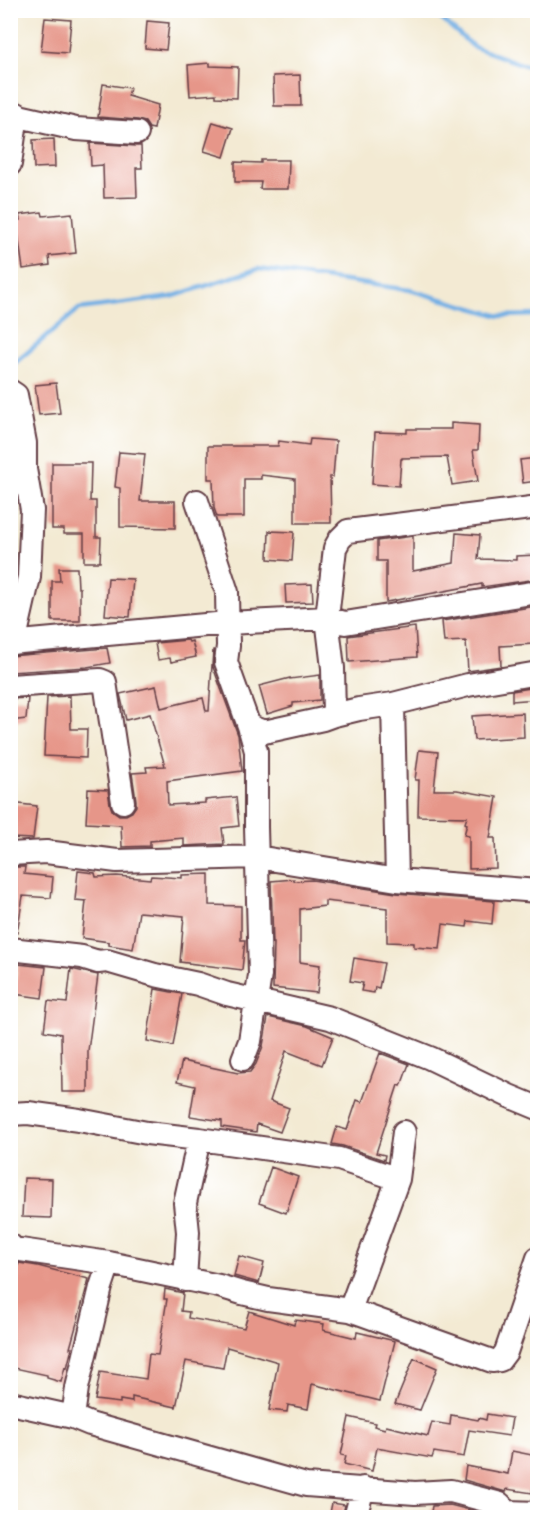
<svg xmlns="http://www.w3.org/2000/svg" width="548" height="1528" viewBox="0 0 548 1528" font-family="'Balsamiq Sans',sans-serif">
  <rect width="100%" height="100%" fill="#fff"/>
  <filter id="ink" filterUnits="userSpaceOnUse"><feTurbulence type="fractalNoise" baseFrequency=".0167" numOctaves="2"/><feDisplacementMap in="SourceGraphic" scale="12" xChannelSelector="R" yChannelSelector="G"/><feConvolveMatrix kernelMatrix="1 2 1 2 8 2 1 2 1" color-interpolation-filters="sRGB"/></filter>
  <filter id="wash" filterUnits="userSpaceOnUse"><feTurbulence type="fractalNoise" baseFrequency=".008" numOctaves="4" result="noise"/><feDisplacementMap in="SourceGraphic" scale="24" xChannelSelector="R" yChannelSelector="G"/><feGaussianBlur stdDeviation="1.35" result="paint"/><feColorMatrix in="noise" values="0 0 0 0 0 0 0 0 0 0 0 0 0 0 0 0 0 1.4 0 .05"/><feComposite in="paint" operator="in"/></filter>
  <g filter="url(#wash)">
    <rect width="100%" height="100%" fill="#f3ead3"/>
    <g fill="none" stroke-linecap="round" stroke-linejoin="round">
      <path stroke="#72afe4" stroke-width="4.5" d="M431,10l43,37 50,18 14,2
        M10,367l69,-58 92,-12 87,-28 152,21 90,26 38,-1"/>
    </g>
    <g id="blocks">
      <path fill="#e69689" d="M45,18l26,2 -3,33 -27,-2z
        M147,21l22,2 -3,27 -21,-2z
        M210,63v3l28,1 -1,31 -21,-1v-3l-26,2 -2,-31z
        M300,75l1,31h-27l-1,-30z
        M103,84l27,4 -2,8 30,9 -4,24 -5,-1 -4,-6 -7,-2 -40,-3z
        M213,122l20,6 -9,29 -20,-6z
        M54,139l1,28 -21,1 -1,-28z
        M90,143l46,3h5l1,22h-6l1,29 -33,1 -1,-33 -12,1z
        M261,160h28l-1,29h-28l1,-7h-26v-20l26,1z
        M42,212l1,4 29,-3 4,40 -27,3 1,9 -27,4 -7,-49h4l-1,-5z
        M56,383l4,30 -21,2 -4,-30z
        M451,423l28,2 -1,25h-5l5,31 -26,4 -5,-28 -45,1v1h-1l-2,27 -27,-2 3,-52 32,1v-4h44z
        M310,439l26,2 -3,36h-3l1,46h-36v-44l-34,-4v4h-17v38h-27l-3,-9 -1,-29h-5v-33h70l1,-5 30,4z
        M119,452l26,2 -5,47h35v27l-55,-1v-39l-5,-1z
        M537,458v23l-14,2 -3,-23z
        M52,463h39l-1,38h6v36h5l-1,25h-16v-28h-20v-5h-12z
        M269,531l25,1 -2,29 -24,-2z
        M456,533l24,2 -2,24 38,1v-4l21,-1v24l-55,8v-3l-96,18v-41h-9v-20l36,-5v35l41,-8z
        M59,568h18l1,20h2v33h-28v-40h8z
        M108,578l25,1 -3,38 -25,-2z
        M312,584l1,18 -27,1 -1,-18z
        M537,606v35h-4v3l-33,2 1,20 -33,5 -2,-30 -22,1 -2,-21z
        M415,627l2,30 -68,5 -1,-26z
        M188,640l1,2 3,-1 4,16 -25,5 -1,-4 -12,2 -3,-17z
        M107,648l3,15 -23,4 -77,5v-16z
        M213,650h1l-1,17 25,68 4,36 -75,10 1,24 37,-2v-3l31,-3 3,29 -17,2 2,16 -40,2v-8l-34,3v5l-28,1 -1,-22 -35,-2 2,-34 20,1 2,14 2,6 7,5h7l6,-3 4,-6v-6l-4,-27 15,-1 -1,-5 19,-1 -15,-52 -24,6 -6,-26 36,-8 5,22 42,-10 3,13h3z
        M320,675v25l-27,3v3l-26,8 -8,-28 31,-8v1z
        M537,687v12l-25,2v-10z
        M70,696l1,33h16l-1,29 -42,-2 3,-59z
        M28,698l-2,21 -16,2v-22z
        M523,713l1,24 -50,3 -2,-24z
        M419,750l19,2 -4,38h23l40,7 -7,41h5l1,30 -27,1v-33l-5,-1 3,-11 -2,-1 2,-6 -49,-1 1,-36h-4z
        M10,803l27,3 -4,33 -23,-1z
        M10,867h15l-1,7 29,3 -2,21 -28,-2 -6,37h-7z
        M78,871l17,2 1,4 21,-1 33,3 1,-3 31,2v-3l27,-1v31l32,1v34h4l-3,30 -62,-8 4,-46 -45,-4 -6,37 -24,-4v-3l-27,-4 4,-37 -11,-1z
        M294,879v2l18,-1 84,13 98,8 -2,23 -24,-3 -1,6 -24,-3 -3,25 -26,-2v-4l-27,-1v-34l-62,-7v5l-25,3v53l20,3 -3,28 -44,-5 1,-45h-1l-2,-62z
        M354,958l30,5 -5,25 -4,-1 -1,6 -13,-2 2,-8 -13,-2z
        M18,964l28,3 -4,31 -28,-4z
        M71,969l27,6 -10,76v41h-26l-1,-58 -17,-3 4,-30 19,2z
        M155,989l27,5 -9,52 -26,-5z
        M268,1017l39,9 26,11 -11,28 -36,-14 -16,50 19,7 -9,24 -23,-8 -1,8 -34,-5v-6l-32,-5 5,-30 -18,-4 5,-21 56,12 12,-1 6,-8 7,-18z
        M380,1053l29,11 -8,22 -3,-1 -22,68 9,2 -1,5 -41,-14 -11,-2 5,-17 10,3 10,-30 5,2z
        M271,1167l27,10 -12,36 -27,-10z
        M24,1178l28,1 -1,39 -29,-1z
        M239,1256l25,7 -5,20 -25,-7z
        M19,1263l19,3 51,13 -19,69h2l-5,20 -2,-1 -4,15 -14,-4v-3l-37,-8v-73z
        M165,1289l18,4 -2,18 8,1 -1,6 56,10 5,-17 45,14 1,-5 29,4 -1,6 33,8 1,-6 38,9 -15,60 -68,-17 -4,25 -20,-4 -1,7 -18,-2 9,-48 -51,-15 -4,21 -37,-7 -10,46 -44,-10v5l-12,-2v3l-25,-3 5,-28 46,7 3,-25 9,1 9,-56h-3z
        M414,1358l23,10 -17,42 -25,-6z
        M487,1414l25,4 -3,18 -40,-6 -5,27 -30,-5 -2,6 -55,-10 -5,23 -28,-7 2,-8 -5,-1 8,-38 26,6 -1,3 11,3 1,-3 42,10 4,-14 18,3 1,-10 27,5 1,-2 7,2z
        M512,1451l25,5 -5,37 -25,-4 -1,3 -42,-12 2,-14 42,8z
        M332,1503l13,2 -3,13h-13z
        M450,1505l43,11v2h-63l2,-12z"/>
    </g>
  </g>
  <g filter="url(#ink)">
    <use href="#blocks" fill-opacity="0" stroke="#633d44" stroke-width="1.5"/>
    <g fill="none" stroke-linecap="round" stroke-linejoin="round">
      <defs>
        <path id="minor" d="M10,114l66,15 61,4
          M10,164l7,-50
          M10,391l6,4 9,48v26l7,41 -3,67 -15,66
          M197,501l30,91 1,54 -2,16 23,64 7,25v76l4,148 -10,66 -7,18
          M10,643l217,-20 100,-5 18,5 193,-31
          M10,686l90,-6 5,2 18,120
          M393,704l4,176
          M334,715l25,-6 34,-5 75,-19 70,-12
          M249,726l15,6 59,-13 11,-4 -1,-47 -6,-50 8,-70 5,-9 8,-8 183,-23
          M10,854l36,-2 71,9 140,-4 140,23 141,11
          M10,949l72,8 16,5 9,-1 48,14 43,9 29,10 103,24 100,40 79,38 29,12
          M10,1114l18,-1 51,7 68,13 52,6 140,20 59,20
          M10,1245l4,4 95,14
          M538,1258l-32,94 -6,8 -8,1 -142,-51 -82,-11 -26,-6 -23,-7 -110,-23 -8,24 -24,101 -4,29 17,7 216,61 109,8 36,-2 49,13 7,8 31,1
          M185,1280l3,-48 -3,-29 14,-64
          M350,1310l48,-131 6,-47
          M10,1403l63,14
          M355,1518l8,-30"/>
      </defs>
      <use href="#minor" stroke="#633d44" stroke-width="26"/>
      <use href="#minor" stroke="#fff" stroke-width="22"/>
    </g>
  </g>
  <rect width="548" height="1528" fill="none" stroke="#fff" stroke-width="36"/>
</svg>
